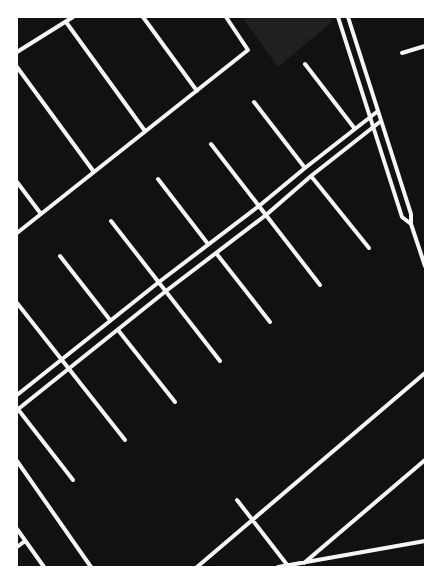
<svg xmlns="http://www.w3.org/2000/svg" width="442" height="584" viewBox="0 0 442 584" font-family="Cabin,sans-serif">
  <rect width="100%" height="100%" fill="#111"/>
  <path fill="#202020" d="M242,17h89l1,5 -54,45z"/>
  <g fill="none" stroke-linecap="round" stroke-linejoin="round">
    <path stroke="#f5f5f5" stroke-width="4" d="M143,17l54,74
      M338,17l64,200 9,7
      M348,17l63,197v10l14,42
      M66,22l79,109
      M17,52l56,-35
      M402,53l23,-7
      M305,64l50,65
      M17,67l77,105
      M254,102l51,66
      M211,144l109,141
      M311,176l58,72
      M158,179l50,65
      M17,182l24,32
      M111,221l109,140
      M17,233l231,-183 -22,-33
      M216,253l54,69
      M60,256l50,64
      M17,303l108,137
      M118,330l57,72
      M17,395l142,-113 100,-76 46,-38 73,-57
      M17,408l56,72
      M17,410l149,-119 100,-76 45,-39 70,-55
      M17,461l74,106
      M237,500l51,66
      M17,529l27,38
      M17,547l8,-6
      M304,563l121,-103
      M197,567l228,-194
      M278,567l147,-26"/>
  </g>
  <rect width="442" height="584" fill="none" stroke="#ffffff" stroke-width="36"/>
</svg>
